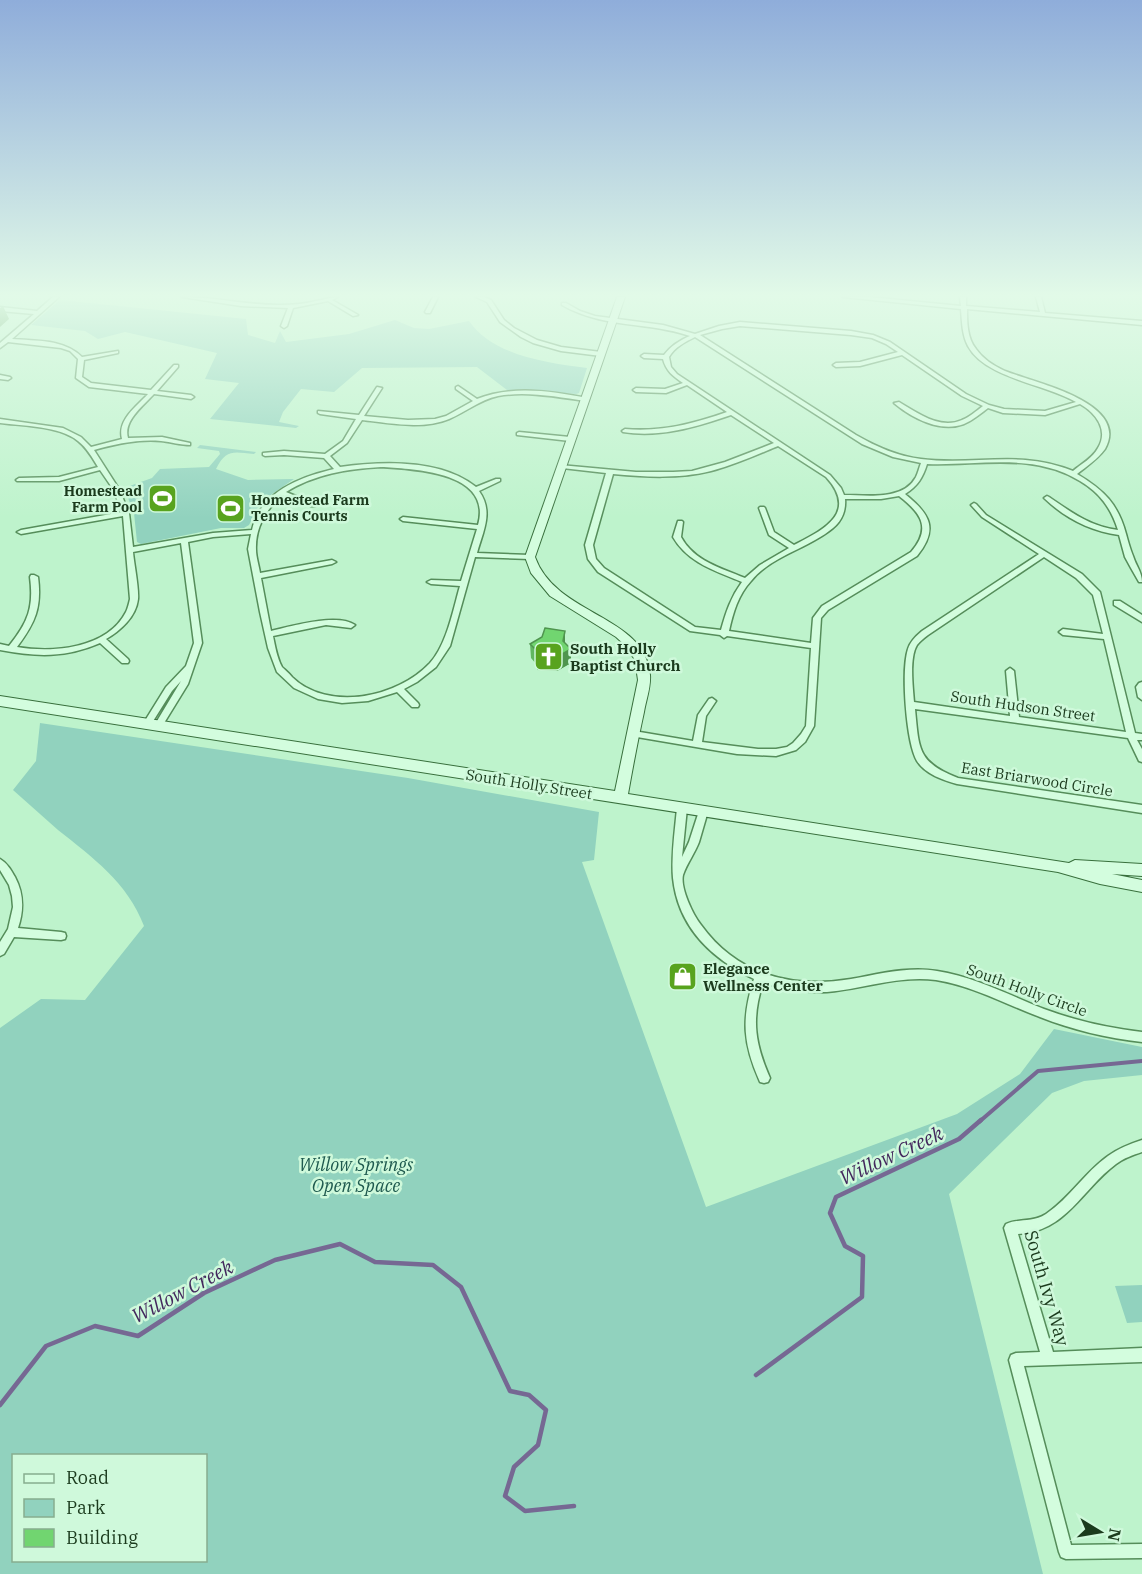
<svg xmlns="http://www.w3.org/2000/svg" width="1142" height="1574" viewBox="0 0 1142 1574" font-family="'IBM Plex Serif',serif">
  <rect width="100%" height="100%" fill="#bef3cc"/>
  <path fill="#91d2be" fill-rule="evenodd" d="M60,300l186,19 2,16 27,8 5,-12 6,11 63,-8 46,-14 19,8 15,1 40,-8c24,35 79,42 118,47l-8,25 -3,1 -69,-4 -30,-23 -115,1 -28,24 -33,-3 -18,23 -4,10 20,4 -3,2 -86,-9 29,-36 -34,-4 12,-26 -92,-21 -27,7 -13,-8 -54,-6z
    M200,445l56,7 -2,2c-21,-2 -28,-5 -38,15l32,11 46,-1 -22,15 -14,13 -9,18 -5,3h-23l-80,16 -4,-2 -3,-29 -10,-25 28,-10 8,-9 49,-2 11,-13 -1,-3 -22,-3z
    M40,723l368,55 191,34 -5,48 -12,2 124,345 251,-93 63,-40 34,-45 88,18v28l-58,6 -32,12 -103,101 94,380h-1043v-546l41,-29 44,1 59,-74c-16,-43 -52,-69 -86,-96 -15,-13 -30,-27 -45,-40l23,-29zM14,1456h192v104h-192z
    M1142,1285v37l-15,1 -12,-37z"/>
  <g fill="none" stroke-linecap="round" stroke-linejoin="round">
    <path stroke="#766893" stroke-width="4" d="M979,1122l59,-51 104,-10"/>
    <path stroke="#766893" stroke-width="4.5" d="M756,1375l106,-78 1,-41 -18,-10 -15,-33 6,-16 123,-58 22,-19
      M0,1405l46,-59 49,-20 43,10 66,-43 71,-33 65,-16 35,18 58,3 28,22 49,104 19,4 17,15 -8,35 -24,22 -9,29 20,15 49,-5"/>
    <defs>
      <path id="street" d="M53,297h6l-47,42c24,2 52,0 70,18l36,-6v2l-34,7 -2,17 9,6 60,7 23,-25h4v2l-21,24 34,4 3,2 -3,2 -37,-5c-11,12 -31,27 -26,44l34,-1 28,6v2c-9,0 -19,-3 -29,-4 -23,-2 -45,3 -67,9l25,39 10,24 4,34 80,-14 39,-3c8,-38 48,-53 82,-61l-10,-11 -40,-3 -19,1 -2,-1v-2l21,-2 41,3 18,-13 13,-22 -36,-5 -2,-1v-2l41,4 18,-28 5,1 -18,28 44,4 27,-1 11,-3 27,-15 -17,-12v-2l2,-1 19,13c34,-14 75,-8 110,-1v2l-2,1c-28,-4 -58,-10 -87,-5 -19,4 -32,16 -49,23 -26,11 -60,4 -87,1l-15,23 -17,13 10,11c43,-6 101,-8 136,20l20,-8h4v2l-21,10c15,21 4,40 -2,62l53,2 4,2 -4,2 -55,-2 -25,89 -14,21 -19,15 -13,7 14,14 1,2 -1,2h-6l-15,-15 -29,9 -26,2 -24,-4 -24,-11 -17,-16 -9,-24 -8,-36 -12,-63 3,-15 -38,3 -25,5 14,101 -14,41 -27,44h-6l-1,-2 27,-45 -9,10 -22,35 -3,1 -4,-3 23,-37 20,-21 8,-23 -13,-100 -48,9c1,12 6,36 5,47 -2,18 -18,32 -32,40l22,20 1,2 -1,2h-6l-22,-20c-35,15 -63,14 -100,7v-6l9,2c19,-24 25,-38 21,-69l1,-2h3l4,2c4,31 -3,46 -21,70 35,6 90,2 109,-35 2,-4 3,-9 4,-13l-7,-83 -102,18 -4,-2 4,-2 101,-18 -9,-23 -13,-19 -41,11h-42l-1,-1 3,-2 40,-1 39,-10c-6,-10 -11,-19 -20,-26 -18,-15 -55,-15 -78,-18v-4l63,9 18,9 10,10 31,-8c-5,-19 14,-32 26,-45l-59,-7 -13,-9 2,-19 -8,-8 -9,-3 -53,-6 -8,6v-5l34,-29 -34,-3v-4l37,4zM381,467c34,2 112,5 97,58l-75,-8 -3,2 3,2 74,8 -16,52 -30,-1 -4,2 4,2 29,2c-7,24 -13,58 -30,77 -33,35 -102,49 -138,14 -3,-4 -7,-7 -10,-10 -5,-9 -7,-21 -9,-31l53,-11 25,3 4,-3c-18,-12 -63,1 -84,6l-10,-53 71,-14 4,-2 -4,-2 -72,13c-1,-7 -4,-16 -4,-23 -1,-23 10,-39 25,-55l30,11h4v-2l-29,-12c29,-18 61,-23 95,-25z
        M182,297c32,0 64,8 97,8 12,0 25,-1 37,-4 8,-1 14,-4 22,-4l-6,3 26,15 -5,1 -25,-15 -35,7 -6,18 -3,2 -3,-2 7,-18 -47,-2z
        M433,297h5l-8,16h-4l-1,-1z
        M476,297h8l7,3 13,20 10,8 23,12 24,7 40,5 3,2 -3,2 -40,-5 -28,-8 -12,-6 -21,-15 -13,-20z
        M843,297h26l92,9 -1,-9h6v9l74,6 -4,-15h5l4,16 97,8v4l-175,-16c0,13 0,29 9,40 7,10 18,17 29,22 27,11 126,31 100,78 -7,10 -18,17 -28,25 27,16 41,30 49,60 2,7 4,15 7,22 3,10 9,16 9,26h-3l-8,-14 -6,-11 -6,-22c-29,-4 -54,-17 -75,-37l3,-2 2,1c22,15 42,30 69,33 -7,-22 -18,-37 -38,-49 -47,-29 -101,-15 -153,-17 -4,13 -9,22 -22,30 25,20 34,35 12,62l-89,54 -7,8 -7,108 -9,16 -9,8 -20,6 -39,-2 -106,-18 -1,-2 4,-3 59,10 5,-26 11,-16 3,-1 4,3 -10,15 -4,26 56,7h18l11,-2 6,-4 8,-9 5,-8 5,-78 -84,-12 -3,2 -4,-3 -30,-4 -92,-59 -10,-13 -3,-14 21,-72 -44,-5 -2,-1v-2l76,7h37l19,-1 33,-9 49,-19 -43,-28c-35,12 -71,23 -108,17l-1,-1 3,-2c36,3 68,-5 102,-17l-40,-27 -21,8 -30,-1 -3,-2 3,-2 29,1 18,-6c-10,-7 -17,-12 -20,-24l-19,-1 -3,-2 3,-2 20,1c7,-9 16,-15 26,-19 -43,-15 -86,-7 -128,-31v-2h4l14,8 15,5 68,9 32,9 24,-8 21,-4 111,9 22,4 17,7 76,52 23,11 15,4 41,2 31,-9c-31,-18 -91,-24 -108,-56 -6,-11 -6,-25 -7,-37zM740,326l111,9 21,3 14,6 12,8 -38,10 -24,1 -3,2 3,2 24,-1 42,-11 60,41 21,10c-7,5 -13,11 -21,14 -22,10 -44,-7 -63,-18l-5,1c18,15 46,30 70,21 9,-4 16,-10 24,-16l15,5 42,2 35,-11c16,9 29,26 18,44 -5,10 -17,16 -25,23 -53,-22 -99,-5 -152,-12 -24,-3 -44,-12 -65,-24l-156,-100 22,-6zM695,337l167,107 31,13 28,6c-2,5 -3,10 -5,14 -13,24 -49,18 -72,18l-3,-7 -11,-13 -153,-101 -6,-7 -2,-10c6,-10 16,-15 26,-20zM778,446l48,31c33,36 -3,53 -32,68l-20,-13 -9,-24 -1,-1h-4l-1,1 10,27 20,13 -29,17 -15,13c-24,-10 -51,-17 -64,-41l2,-15 -1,-1h-4l-5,16c15,26 43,34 69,45 -11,15 -16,30 -21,48l-26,-3 -91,-59 -8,-9 -3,-14 20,-71c32,3 66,5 98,-3 23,-6 45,-16 67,-25zM899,496c22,17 33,32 12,56l-89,54 -9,12 -2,25 -82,-12c4,-18 9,-36 22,-50 21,-26 57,-32 82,-53 9,-7 13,-18 12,-29h36z
        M0,375l10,2 1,1 -3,2 -8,-1z
        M519,432l51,5 3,2 -3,2 -53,-6v-2z
        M974,503l2,1 10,11 96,59 18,18 35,141 7,1v6h-5l5,9v13l-3,-1 -11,-23 -213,-29c4,40 2,53 43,69l184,27v8l-185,-29c-14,-4 -32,-10 -40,-23 -11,-19 -16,-91 -9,-112 2,-7 8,-13 14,-18l117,-77 -57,-37 -11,-12zM1044,557l32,21 17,17 10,39 -40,-5 -4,3 4,3 41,4 22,93 -107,-15 -5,-46 -4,-3 -4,3 4,45 -96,-14c-1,-14 -5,-44 3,-57 3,-4 7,-7 11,-10z
        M1114,601h6l22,14v7l-28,-17z
        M1142,682v18l-4,-3 -2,-10 3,-4z
        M682,804l3,1 2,3 -5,49 7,-15 11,-34h6l2,3c-3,10 -6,21 -9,31 -4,11 -12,21 -16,33 -3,13 10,40 18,50 36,50 91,64 150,54 28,-5 58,-13 86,-8 38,6 72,24 107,38 32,12 65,19 98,23v10c-35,-4 -69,-12 -102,-25 -35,-13 -67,-31 -104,-37 -37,-5 -73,9 -109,12 -22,1 -43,-3 -64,-9 -12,36 -8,61 7,95l-2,4 -4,1 -4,-1c-17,-38 -19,-63 -6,-103 -42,-20 -76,-52 -81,-101 -2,-23 2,-47 4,-70l2,-3z
        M0,859c7,4 11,11 15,18 9,17 9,33 3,51l43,4 4,1 1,3 -1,3 -4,1 -47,-3 -10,17 -4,2v-14l8,-13 5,-22 -1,-11 -3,-11 -9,-15z
        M1142,1140v12c-9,3 -18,6 -26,12 -34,25 -50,68 -98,70l35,118 89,-4v14l-118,4 47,179 71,-1v14l-76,1 -5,-2 -2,-5 -50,-192 2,-5 5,-2 24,-1 -36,-124 2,-4c13,-6 26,-1 40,-10 24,-16 39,-42 62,-58 11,-8 22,-12 34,-16z"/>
      <path id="secondary" d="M617,297h8l-90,260c21,59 111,58 115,118 1,12 -4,25 -6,37 -6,27 -11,54 -16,82l441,69 6,-3 67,4v12l-30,-2 30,6v12l-42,-8 -42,-12 -1058,-166v-10l615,95 23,-111 -3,-20 -9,-14 -10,-9 -66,-41 -19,-23 -6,-16z"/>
    </defs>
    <use href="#street" stroke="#558d5a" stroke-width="3"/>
    <use href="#secondary" stroke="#386f3c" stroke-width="2"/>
    <use href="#street" fill="#d3fdde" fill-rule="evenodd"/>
    <use href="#secondary" fill="#d3fdde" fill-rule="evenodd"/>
  </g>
  <path fill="#61b760" d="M565,643l6,20 -14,8 -20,-1v-5l-6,-7 -1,-14z"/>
  <path fill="#4f954e" d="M3,306l6,13 -9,8v-19z
    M565,631v14l6,4v14l-14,8v-14l6,-16z"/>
  <path fill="#71d570" stroke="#4f954e" stroke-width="1.5" d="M545,628l20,3 -2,10 8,8 -14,8 -21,-1 2,-4 -8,-8 12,-7z"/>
  <linearGradient id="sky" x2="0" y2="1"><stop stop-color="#8fadda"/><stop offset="0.57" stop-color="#e2fae8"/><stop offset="1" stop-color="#e2fae8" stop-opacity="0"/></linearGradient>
  <rect width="1142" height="518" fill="url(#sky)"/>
  <defs>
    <symbol id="stadium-square" viewBox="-11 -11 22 22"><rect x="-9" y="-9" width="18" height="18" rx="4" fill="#58a31e" stroke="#cff9db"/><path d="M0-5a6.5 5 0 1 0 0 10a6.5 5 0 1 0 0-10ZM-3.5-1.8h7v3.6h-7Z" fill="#fff"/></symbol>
    <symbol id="church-square" viewBox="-11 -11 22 22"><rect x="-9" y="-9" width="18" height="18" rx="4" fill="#58a31e" stroke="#cff9db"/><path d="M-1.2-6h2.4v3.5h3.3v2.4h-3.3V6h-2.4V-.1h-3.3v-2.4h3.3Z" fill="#fff"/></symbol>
    <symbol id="shop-square" viewBox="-11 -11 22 22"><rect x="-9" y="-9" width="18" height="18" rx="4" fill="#58a31e" stroke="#cff9db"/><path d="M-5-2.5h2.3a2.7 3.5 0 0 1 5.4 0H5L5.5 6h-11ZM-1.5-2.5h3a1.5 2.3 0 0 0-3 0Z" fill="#fff"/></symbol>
  </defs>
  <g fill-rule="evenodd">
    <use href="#stadium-square" x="146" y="482" width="33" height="33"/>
    <use href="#stadium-square" x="214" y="492" width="33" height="33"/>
    <use href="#church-square" x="532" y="640" width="33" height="33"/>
    <use href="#shop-square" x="666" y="960" width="33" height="33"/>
  </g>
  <g text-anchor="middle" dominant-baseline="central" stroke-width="5" stroke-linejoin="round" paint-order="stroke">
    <g font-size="14" font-weight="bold" fill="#1b3b1d" stroke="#cff9db" text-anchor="end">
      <text x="142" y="491">Homestead<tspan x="142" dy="16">Farm Pool</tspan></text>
      <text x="251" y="500" text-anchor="start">Homestead Farm<tspan x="251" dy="16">Tennis Courts</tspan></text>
    </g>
    <g font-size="15" font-weight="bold" fill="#1b3b1d" stroke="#cff9db" text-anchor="start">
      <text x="570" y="648">South Holly<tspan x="570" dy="17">Baptist Church</tspan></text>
      <text x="703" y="968">Elegance<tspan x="703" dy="17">Wellness Center</tspan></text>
    </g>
    <g font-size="15" fill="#1b3b1d" stroke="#cff9db">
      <text transform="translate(1023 706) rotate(8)">South Hudson Street</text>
      <text transform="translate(1037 779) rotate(9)">East Briarwood Circle</text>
      <text transform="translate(529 784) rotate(9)">South Holly Street</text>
      <text transform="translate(1027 990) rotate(20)">South Holly Circle</text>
    </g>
    <g font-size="18" font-style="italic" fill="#1f5a4f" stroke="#cff9db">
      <text x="356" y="1164">Willow Springs<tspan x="356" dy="21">Open Space</tspan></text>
    </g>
    <g font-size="18" fill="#1b3b1d" stroke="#cff9db">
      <text transform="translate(1047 1288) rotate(74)">South Ivy Way</text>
    </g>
    <g font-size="20" font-style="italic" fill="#43285d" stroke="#cff9db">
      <text transform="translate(891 1155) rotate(-25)">Willow Creek</text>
      <text transform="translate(182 1291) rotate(-28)">Willow Creek</text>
    </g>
  </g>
  <rect x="12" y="1454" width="195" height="108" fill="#cff9db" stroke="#87ad8f" stroke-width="1.5"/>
  <rect x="24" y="1474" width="30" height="9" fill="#d3fdde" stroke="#87ad8f" stroke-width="1.5"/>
  <text x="66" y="1484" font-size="18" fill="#1b3b1d">Road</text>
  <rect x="24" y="1499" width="30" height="18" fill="#91d2be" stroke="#87ad8f" stroke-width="1.5"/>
  <text x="66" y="1514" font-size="18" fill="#1b3b1d">Park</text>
  <rect x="24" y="1529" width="30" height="18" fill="#71d570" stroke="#87ad8f" stroke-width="1.5"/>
  <text x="66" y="1544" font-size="18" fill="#1b3b1d">Building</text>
  <g transform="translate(1100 1532) rotate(101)" stroke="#cff9db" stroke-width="4.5" paint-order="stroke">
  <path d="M0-4.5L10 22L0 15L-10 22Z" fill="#1b3b1d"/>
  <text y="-9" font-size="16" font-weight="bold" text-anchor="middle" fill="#1b3b1d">N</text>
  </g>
</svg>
